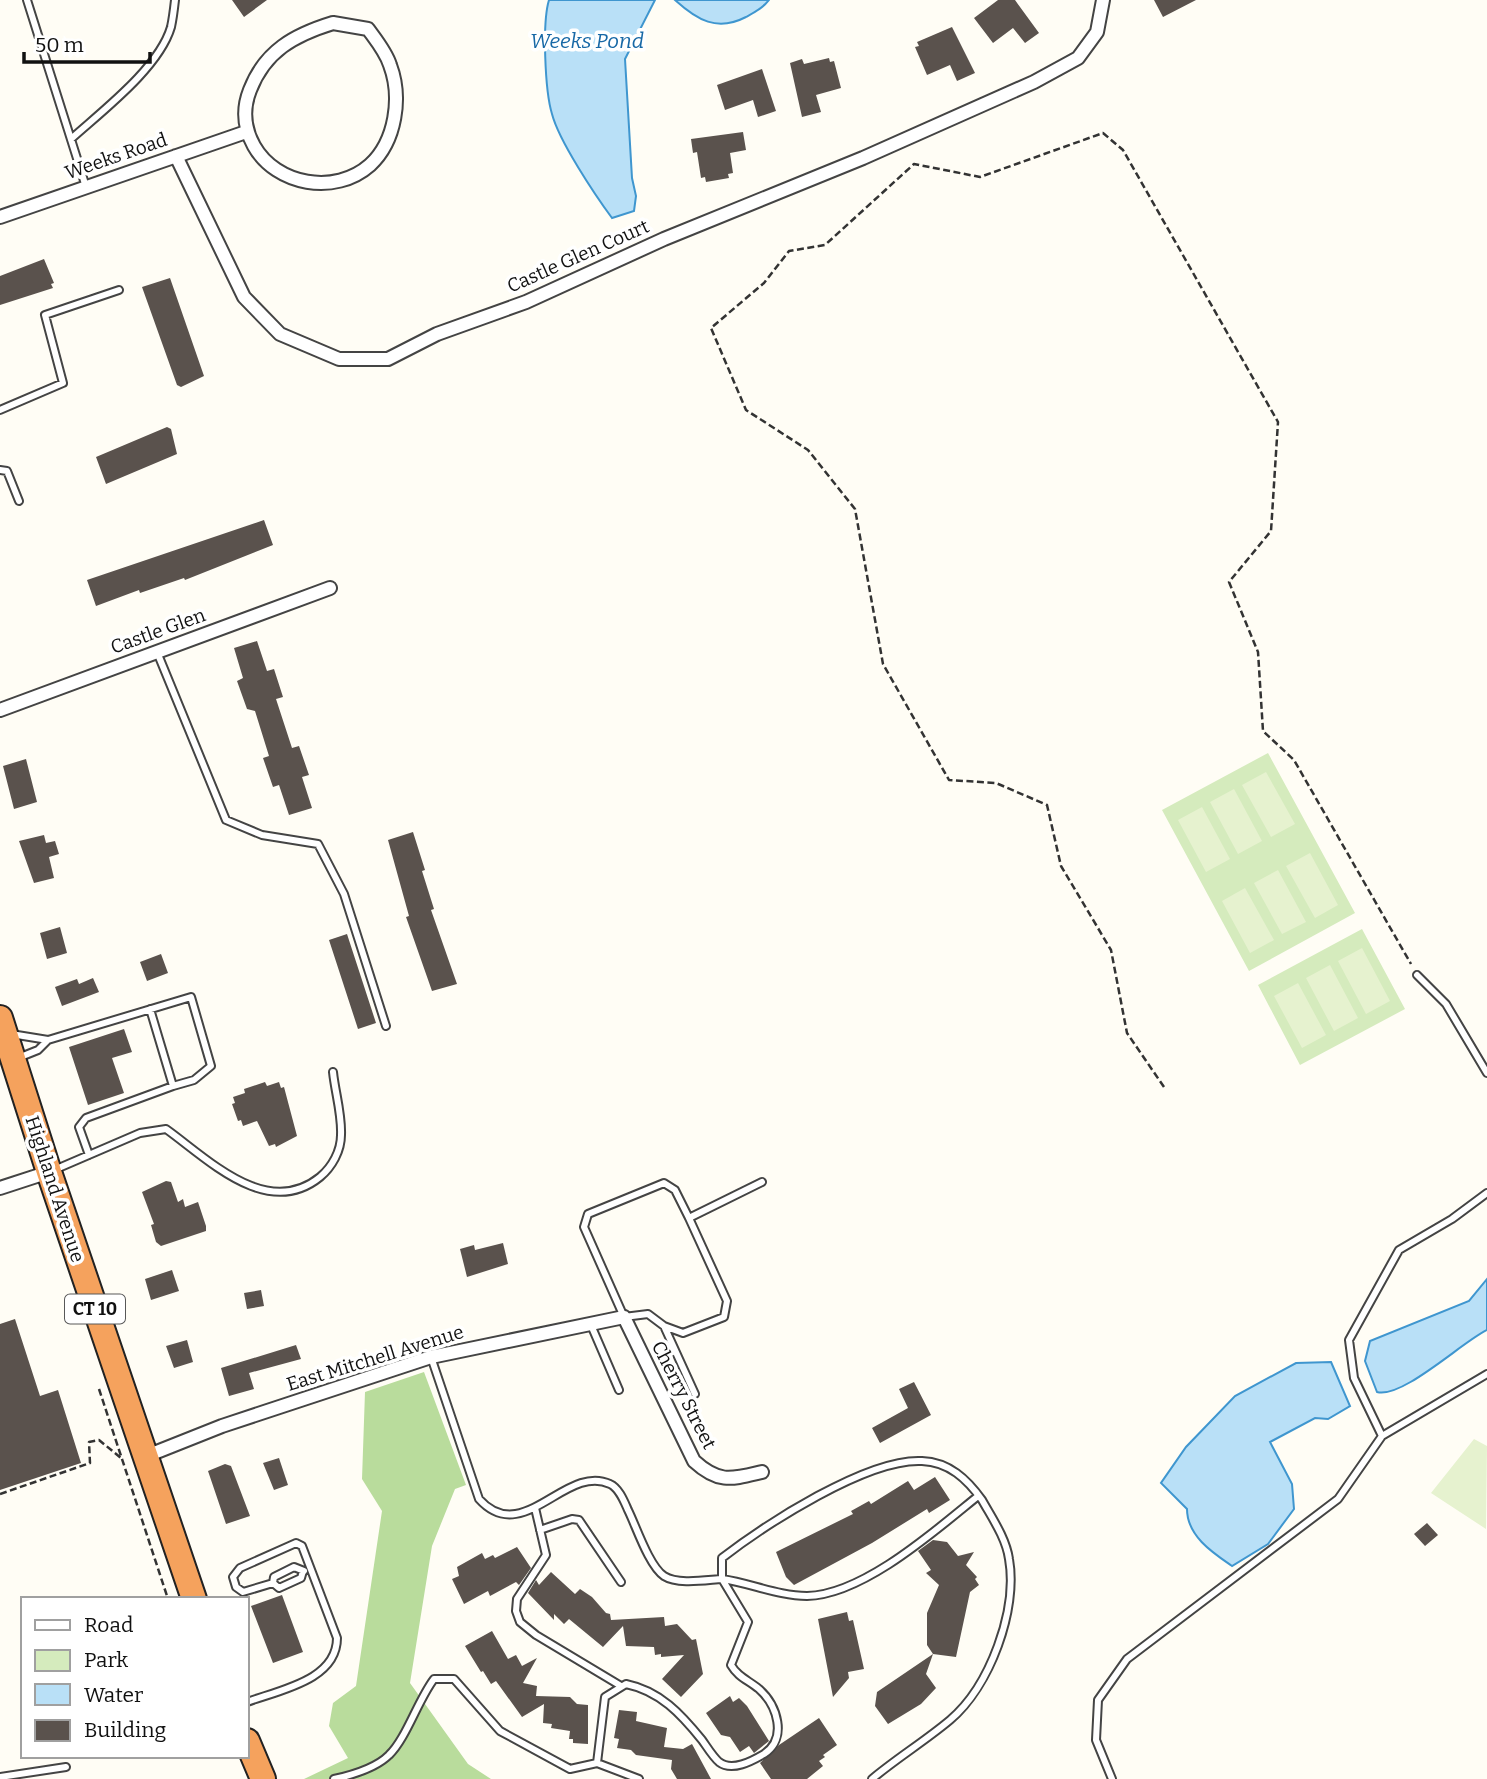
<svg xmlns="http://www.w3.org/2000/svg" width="1487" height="1779" viewBox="0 0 1487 1779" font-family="Bitter,serif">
  <rect width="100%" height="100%" fill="#fffdf5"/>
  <path fill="#d5ebbd" d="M1268,753l87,160 -106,58 -87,-161z
    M1362,929l43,80 -105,56 -42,-80z"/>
  <path fill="#b9dc9c" d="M424,1372l42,113 -11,4 -23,57 -22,137 58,81 23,15h-187l44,-21 -19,-32 4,-23 23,-17 26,-175 -20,-32 3,-87z"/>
  <path fill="#e6f2cf" d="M1266,772l29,52 -24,13 -29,-52z
    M1234,789l28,52 -24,13 -28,-52z
    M1202,807l28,52 -24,13 -28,-52z
    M1310,853l28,52 -23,13 -29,-52z
    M1278,870l28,52 -24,12 -28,-51z
    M1245,888l29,52 -24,13 -28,-52z
    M1362,948l28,53 -24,13 -28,-53z
    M1330,965l28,53 -24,13 -28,-53z
    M1298,983l28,52 -24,13 -28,-52z
    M1474,1439l13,7 -1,83 -55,-36z"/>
  <path fill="#b9e0f7" stroke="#3f96cf" stroke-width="2" d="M549,0h106l-30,59 7,119 4,18 -2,15 -22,7c-17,-23 -53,-77 -60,-104 -7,-23 -10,-91 -3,-114z
    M675,0h94c-6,8 -14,12 -23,17 -29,15 -49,3 -71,-17z
    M1487,1279v51c-25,12 -85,69 -110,62l-12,-31 5,-20 99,-40z
    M1331,1362l19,44 -22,13 -13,-1 -45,24 22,42 2,25 -26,35 -36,22c-19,-13 -45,-30 -45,-57l-26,-26 25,-36 49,-51 61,-33z"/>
  <path fill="#5a524d" d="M232,0h35l-23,17z
    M998,0h17l24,33 -14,10 -12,-15 -20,15 -19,-25z
    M1154,0h42l-33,17z
    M952,27l23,46 -18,8 -7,-16 -23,10 -12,-28 4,-1 -2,-4z
    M829,58l1,4 4,-1 7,27 -25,7 5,17 -19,5 -12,-54 12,-4 2,5z
    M762,69l14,42 -18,6 -5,-17 -28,10 -8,-25z
    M743,132l3,18 -16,3 3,20 -5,1 1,4 -23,4 -1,-5 -4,1 -4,-26 -4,1 -2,-14z
    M44,259l10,24 -3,1 2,4 -53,17v-29z
    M170,278l34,98 -23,11 -4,-2 -35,-98z
    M167,427l4,2 6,25 -71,30 -10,-27z
    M264,520l9,25 -88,35 -1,-2 -44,15 -1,-3 -43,16 -9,-26z
    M257,641l10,30 7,-2 9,28 -7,2 16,49 7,-2 10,29 -7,2 10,31 -23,7 -10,-30 -6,2 -10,-29 6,-2 -14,-45 -8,-2 -10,-28 6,-3 -9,-30z
    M26,759l11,43 -23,7 -11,-43z
    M413,832l12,38 -3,1 12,38 -3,1 26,74 -25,7 -26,-74 3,-1 -21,-76z
    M44,835l2,8 9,-2 4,13 -10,3 5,21 -20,5 -15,-42z
    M60,927l7,26 -20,6 -7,-26z
    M347,934l29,89 -18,6 -29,-89z
    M161,954l7,19 -21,8 -7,-19z
    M93,978l6,14 -37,14 -7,-19 22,-8 2,5z
    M124,1029l8,23 -20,6 12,35 -36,12 -19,-58z
    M265,1082l2,4 12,-4 2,6 3,-1 13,49 -21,11 -1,-3 -6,2 -12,-25 -14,5 -2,-6 -3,1 -6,-17 3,-1 -2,-6 12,-4 -1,-4z
    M166,1181l5,1 7,20 5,-3 2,8 13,-5 8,24v5l-45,15 -5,-4 -5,-17 3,-1 -12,-32z
    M503,1243l5,21 -41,13 -7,-28 14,-4 1,5z
    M172,1270l7,21 -28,9 -6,-21z
    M261,1290l3,16 -17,3 -3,-16z
    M15,1319l25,77 18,-6 23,73 -81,27v-166z
    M187,1340l6,22 -19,6 -8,-22z
    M296,1345l5,14 -52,14 5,16 -25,7 -8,-28z
    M914,1382l17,33 -51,28 -8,-15 36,-20 -9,-19z
    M279,1458l9,27 -14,5 -11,-27z
    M225,1464l6,2 19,50 -24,8 -18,-53z
    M935,1477l15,23 -21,13 -2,-4 -55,34 -78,42 -8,-8 -10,-25 77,-38 -2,-3 18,-10 2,3 37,-23 6,9z
    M1427,1523l11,12 -13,11 -11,-12z
    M933,1540l14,2 11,14 16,-4 -8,13 11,12 -2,2 4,6 -9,7 -14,65 -23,-3 -7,20 10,14 -15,16 -33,20 -13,-18 2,-14 56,-38 -6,-9v-32l12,-28 -13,-12 5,-3 -13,-19z
    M517,1547l14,21 -12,17 -3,-3 -26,14 -2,-5 -24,13 -12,-25 7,-3 -2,-9 25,-14 3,6 8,-4 2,3z
    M551,1572l24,22 5,-5 12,8 14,16 4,1 1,6 53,-3 1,9 12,-2 15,16 4,-1 7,35 -22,23 -19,-18 22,-24 -23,2v-3l-6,1 -1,-8 -28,-1 -3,-20 -20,21 -34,-28 -5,5 -10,-10v6l-26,-27 8,-13 3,5z
    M282,1595l21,57 -30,11 -22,-57z
    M847,1612l2,9 4,-1 11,49 -16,3 1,6 -16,19 -15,-78z
    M492,1631l16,28 8,-4 6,11 15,-8 -14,25 14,3 -1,10 34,1 7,7 11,1v39l-15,-1v-4h-4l1,-8 -19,-3 1,-4 -9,-1 1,-19 -22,13 -26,-36 -5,3 -8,-13 -2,1 -16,-26z
    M730,1696l3,6 6,-4 8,8 22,35 -15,12 -5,-7 -9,6 -10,-15 -9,-2 -15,-22z
    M619,1710l18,2 -1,9 31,7 -3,19 19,2 9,-5 19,35h-34l-6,-10 1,-9 -36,-5 -5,-5 -14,-2 2,-9 -5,-1z
    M819,1718l18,27 -14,10 2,2 -6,4 4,5 -16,13h-36l-11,-16 19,-18z"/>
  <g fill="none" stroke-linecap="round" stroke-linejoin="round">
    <defs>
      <path id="lane" d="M27,0l59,187
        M71,139c31,-28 88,-71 100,-112 2,-9 3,-18 4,-27
        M0,410l63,-27 -18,-68 74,-25
        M0,470l7,1 12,30
        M157,652l69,168 36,15 56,9 26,50 42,132
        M1417,975l29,29 41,69
        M11,1034l37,6 -10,10 -20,8
        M48,1040l143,-43 20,69 -17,14 -21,6 -23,-77
        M89,1155l-10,-28 7,-9 87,-32
        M54,1170l86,-37 26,-4c42,30 101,91 154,48 12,-10 21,-26 21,-42 1,-21 -6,-43 -8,-63
        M689,1218l-14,-28 -11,-7 -76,31 -4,13 40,90 24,-3 16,12 19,7 41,-16 3,-16 -38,-83 73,-36
        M591,1325l28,65
        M664,1326l31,68
        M431,1357l48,142c44,49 87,-36 131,-15 9,4 14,17 18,26 8,16 21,56 36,66 14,9 42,4 58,3l26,43 -17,43c7,12 17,15 28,24 18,16 29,49 5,65 -12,7 -32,18 -45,8 -6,-5 -12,-15 -17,-22 -21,-26 -42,-49 -76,-56l-21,13 -8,66 42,16
        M1382,1436l105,-62
        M535,1508l11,47 -29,44 -1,12 4,11 16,13 85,51
        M540,1530l32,-11 7,1 42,62
        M273,1583l1,-6 20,-10 10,4
        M247,1702c33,-12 90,-22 90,-64l-35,-92 -6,-3 -56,25 -7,9 3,10 7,5 30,-9 6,5 22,-10 2,-7
        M0,1777l66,-10
        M334,1779c18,-4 42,-11 55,-24 17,-16 29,-55 45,-76h20l46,52 70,38 27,-6
        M872,1779c25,-21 53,-38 78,-59 40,-34 68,-110 59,-161 -3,-21 -17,-41 -27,-59 -15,-21 -33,-38 -60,-39 -55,-3 -157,64 -200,97v21c28,4 57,17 85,17 56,-1 129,-66 171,-100
        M1112,1779l-16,-39 2,-40 29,-41 211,-160 44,-63 -28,-58 -5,-38 50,-90 53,-31 35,-26"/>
      <path id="street" d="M333,23l35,6c8,11 18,23 22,36 12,32 6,76 -20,100 -35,31 -94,20 -116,-19 -10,-18 -12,-36 -4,-56 15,-39 44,-55 83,-67z
        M176,156l68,141 36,37 59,25h49l49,-25 89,-32 138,-63 199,-81 171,-76 44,-24 19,-26 6,-32
        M0,217l246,-85
        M0,710l330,-122
        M0,1188l49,-16
        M144,1457l78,-31 209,-69 193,-40 70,144c25,23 38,18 68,11"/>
      <path id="highway" d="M0,1018l49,154 145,427
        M247,1741l16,38"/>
    </defs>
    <use href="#lane" stroke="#444" stroke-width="10"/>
    <use href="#street" stroke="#444" stroke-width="16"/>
    <use href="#highway" stroke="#222" stroke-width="28"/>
    <path stroke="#333" stroke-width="2.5" stroke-dasharray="7 3.5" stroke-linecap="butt" d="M1164,1087l-37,-54 -16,-83 -50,-84 -14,-61 -51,-22 -47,-3 -66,-116 -28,-155 -47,-59 -62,-40 -35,-82 53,-45 25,-32 36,-6 89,-81 66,13 123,-44 20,17 155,272 -7,109 -42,51 29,70 5,79 31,29 117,204
      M99,1389l69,210
      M0,1494l90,-31 -1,-21 10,-2 22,18"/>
    <use href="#lane" stroke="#fff" stroke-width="6"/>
    <use href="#street" stroke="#fff" stroke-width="12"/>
    <use href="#highway" stroke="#f5a25d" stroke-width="24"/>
  </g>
  <g text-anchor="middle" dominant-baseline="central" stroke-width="7" stroke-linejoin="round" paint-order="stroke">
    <rect fill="#fff" stroke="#585858" stroke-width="2" x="65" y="1294.5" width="60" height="29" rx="5"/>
    <g font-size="18" font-weight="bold" fill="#111">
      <text x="95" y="1309">CT 10</text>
    </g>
    <g font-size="19" fill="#111" stroke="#fff">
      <text transform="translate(116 156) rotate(-19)">Weeks Road</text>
      <text transform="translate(578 256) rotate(-24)">Castle Glen Court</text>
      <text transform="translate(158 631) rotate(-20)">Castle Glen</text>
      <text transform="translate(55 1189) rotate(72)">Highland Avenue</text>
      <text transform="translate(375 1358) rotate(-17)">East Mitchell Avenue</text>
      <text transform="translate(684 1395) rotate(63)">Cherry Street</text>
    </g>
    <g font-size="21" font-style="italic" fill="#1768a6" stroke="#fff">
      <text x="587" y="41">Weeks Pond</text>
    </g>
  </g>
  <rect x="21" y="1597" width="228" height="161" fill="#ffffff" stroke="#a0a0a0" stroke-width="2"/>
  <rect x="35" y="1620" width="35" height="10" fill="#ffffff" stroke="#a0a0a0" stroke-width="2"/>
  <text x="84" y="1632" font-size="21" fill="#111111">Road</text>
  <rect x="35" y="1650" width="35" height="21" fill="#d5ebbd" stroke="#a0a0a0" stroke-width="2"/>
  <text x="84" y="1667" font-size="21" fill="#111111">Park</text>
  <rect x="35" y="1684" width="35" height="21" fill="#b9e0f7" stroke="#a0a0a0" stroke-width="2"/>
  <text x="84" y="1702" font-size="21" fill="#111111">Water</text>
  <rect x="35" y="1720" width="35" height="21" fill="#5a524d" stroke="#a0a0a0" stroke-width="2"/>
  <text x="84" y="1737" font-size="21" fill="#111111">Building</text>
  <path d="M24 52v10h126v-10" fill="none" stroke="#111111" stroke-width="3.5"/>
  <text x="35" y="52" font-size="21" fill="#111111" stroke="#ffffff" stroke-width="5" paint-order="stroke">50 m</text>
</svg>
